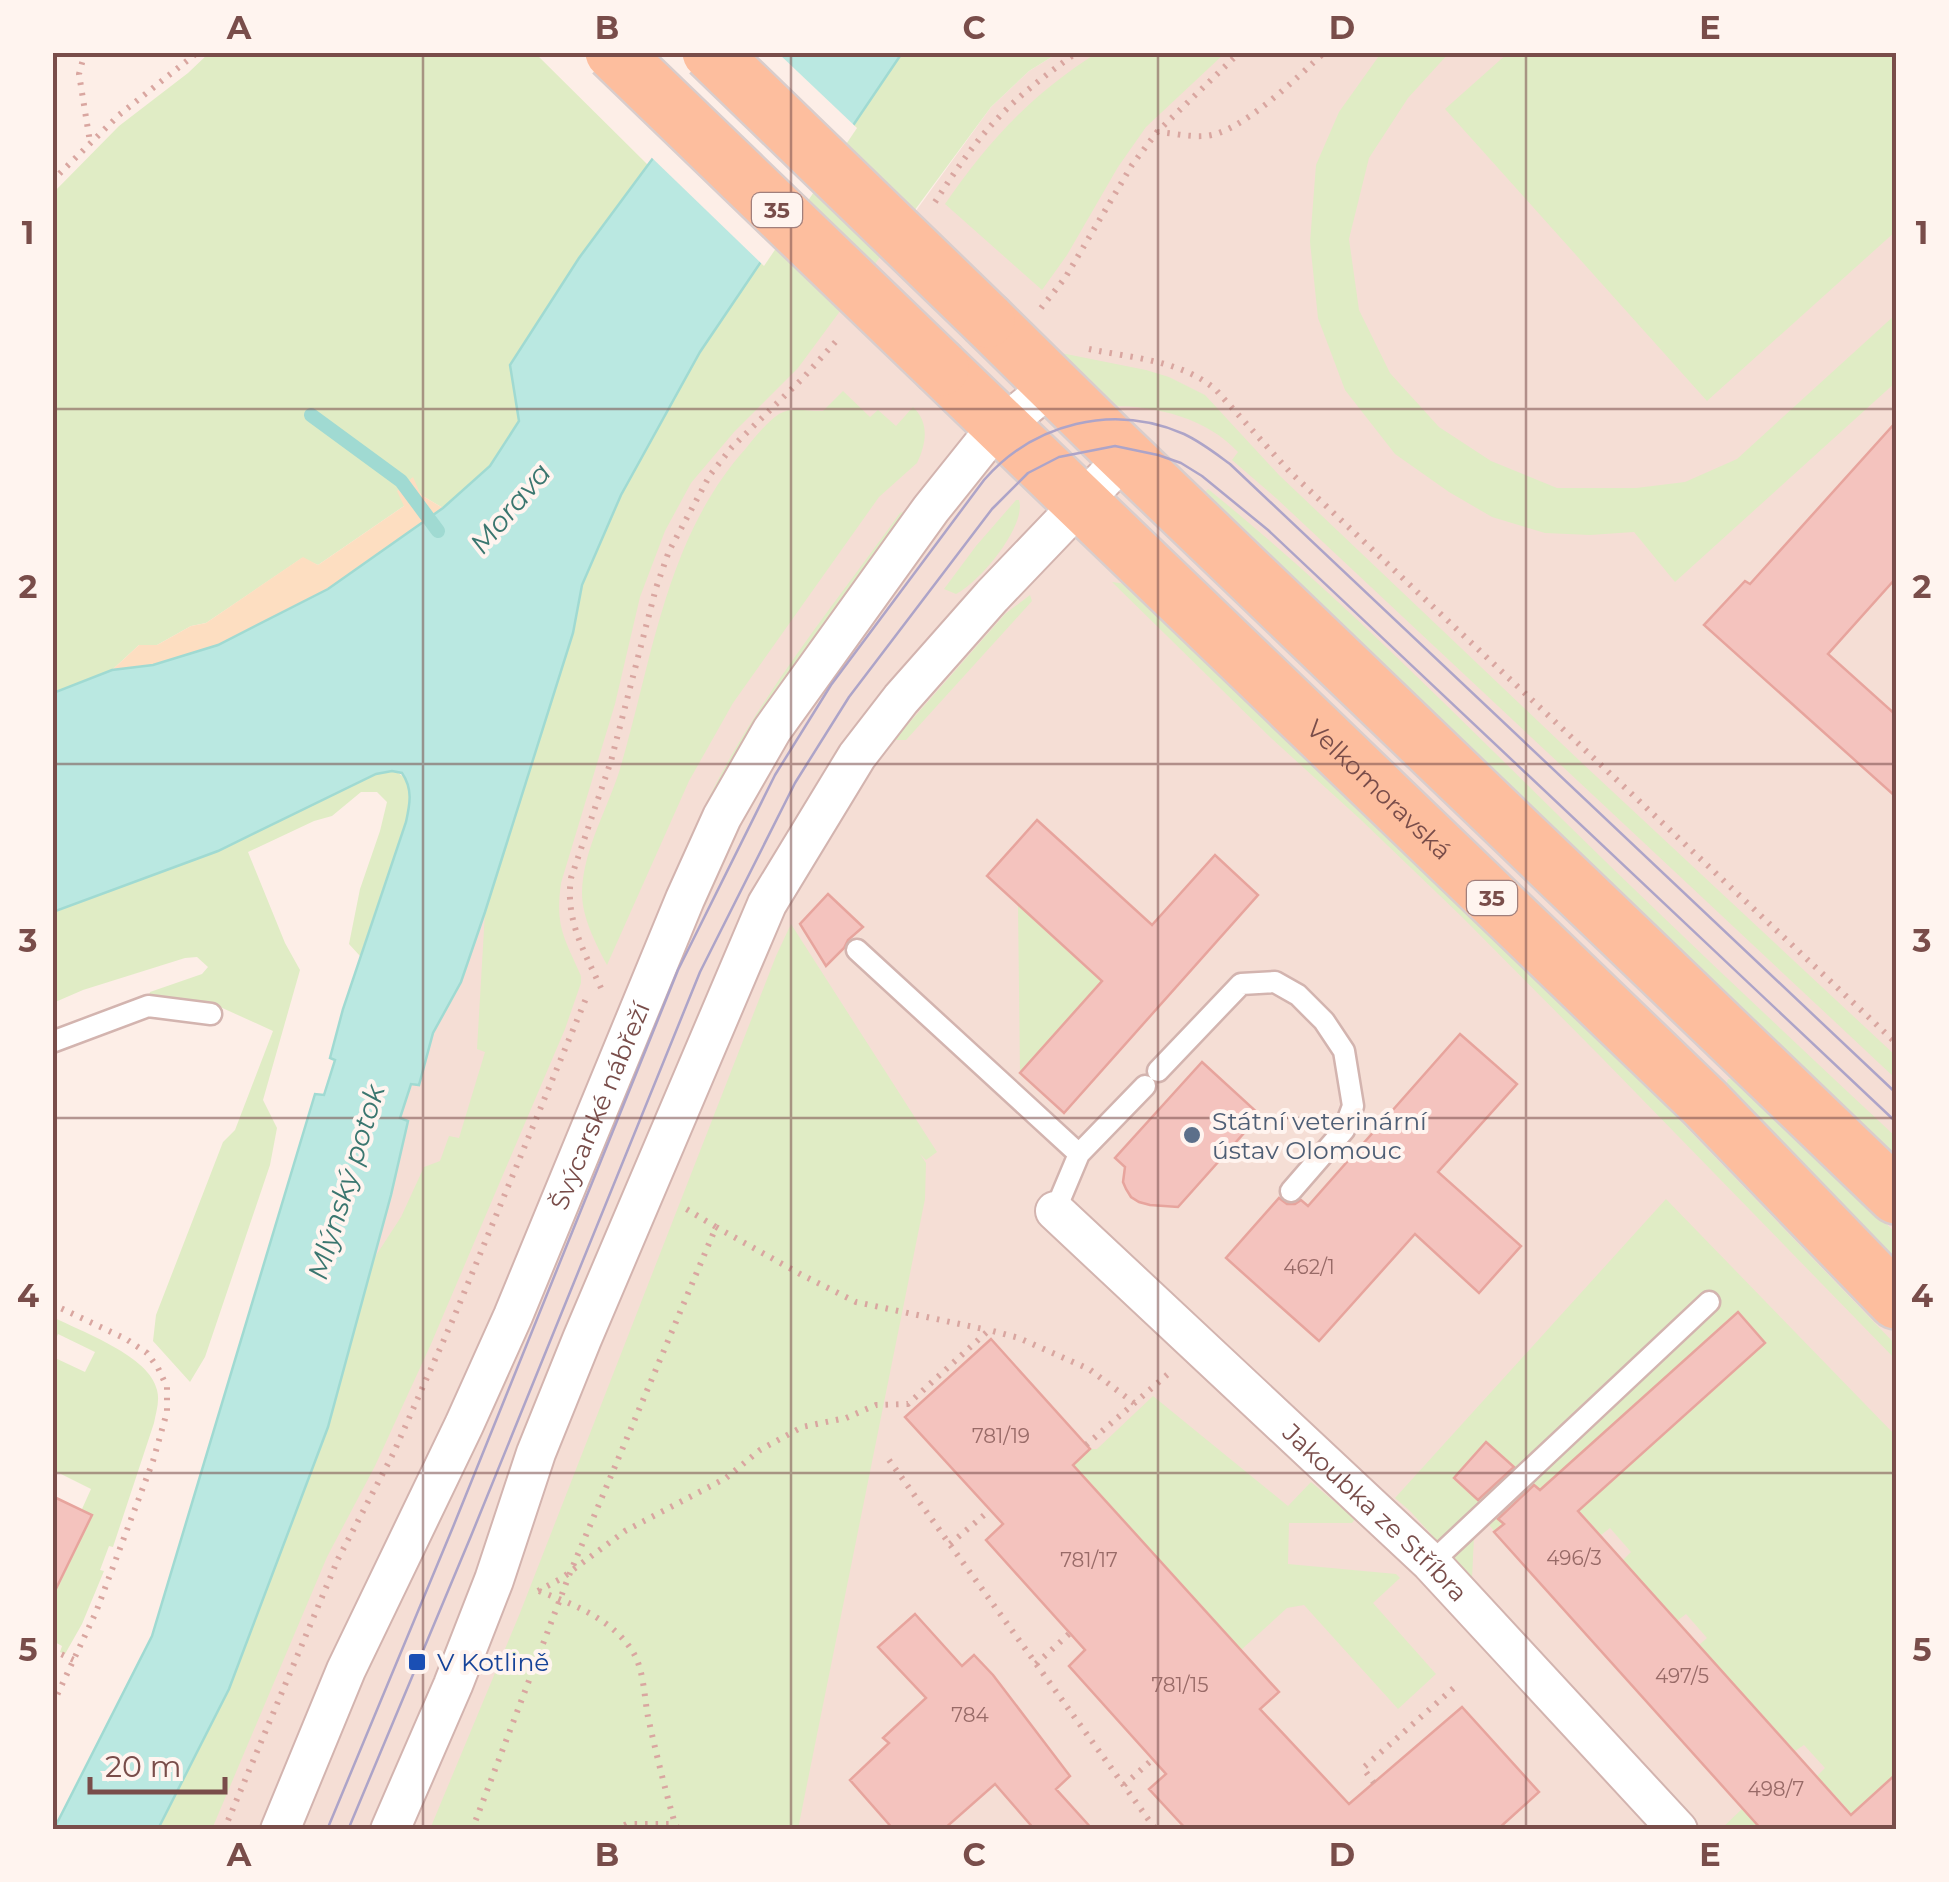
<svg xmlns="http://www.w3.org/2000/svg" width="1949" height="1882" viewBox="0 0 1949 1882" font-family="Montserrat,sans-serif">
  <rect width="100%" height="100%" fill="#fdeee7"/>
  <path fill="#f5ded5" d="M1058,53h838v1776l-1738,1 215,-570 18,-65 17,-74 -8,-2 11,-35 8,1 14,-52 28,-51 24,-70 88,-279 9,-48 323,-359 86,-119 38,-36z"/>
  <path fill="#e0ecc5" d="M1098,52l127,1 -79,74 -28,40 -51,88 -25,35 -97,-86c46,-66 85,-108 153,-152z
    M209,53h326l113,112 -69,93 -69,107 9,56 -29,45 -47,42 -22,-13 -9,-17 -8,28 -86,59 -16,-7 -96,65 -15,3 -34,19h-18l-27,25 -59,23 -1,-499 67,-68 69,-53z
    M902,53h156l-29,18 -38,36 -193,261 -64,64 -43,51 -26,48 -25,66 -25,107 -54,179c-6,44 3,54 20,93v7l-16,46 -134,315 -56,122 -48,91 -115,272 -54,1 71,-141 99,-262 45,-167 28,-43 23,-50 16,-6 9,-25 10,2 26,-86 -8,-3 8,-137 88,-279 9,-48 39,-90 79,-143z
    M1381,53h68l-41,45 -39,60 -20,81 10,71 31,63 49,54 52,34 66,27h79l49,-6 52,-23 159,-145v68l-221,200 -41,-50 -44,3 -45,-2 -53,-16 -43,-25 -54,-38 -50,-64 -27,-72 -8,-76 6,-77 23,-53z
    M1508,53h388v178l-189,170 -262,-292z
    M1035,334l26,19 85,17 23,7 36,18 74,80 303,288 314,293v23l-620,-581 -44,-38 6,-8c-32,-35 -85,-47 -131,-46z
    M843,391l27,26 8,-7 18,16 17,-19c17,16 13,37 4,56l-38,34 -146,206 -44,78 -82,184c-11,-21 -25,-47 -25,-72 1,-46 28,-87 40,-131 32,-111 45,-226 125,-315 9,-11 20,-25 32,-33 13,-8 30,-2 44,-3z
    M1208,489c125,101 239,217 354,330 110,108 222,213 334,318v24l-694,-666z
    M1016,500h3c8,26 -40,83 -63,94l-12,-5 32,-43z
    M906,511l5,2 -289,489c35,-84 66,-172 112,-251 48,-83 110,-160 166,-238z
    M1112,582l15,2 412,395 124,124 233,242v15l-295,-303 -139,-140 -102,-98 -89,-81z
    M1030,595l2,6 -126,139h-12l111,-126z
    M392,771c24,6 18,31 14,51l-46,134 -11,-12 11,-55 20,-58 7,-29 -10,-10h-16l-29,24 -18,5 -66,31 37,91 15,27 -37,130 14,28 -7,37 -65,192 -15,25 -37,-41 3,-26 67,-173 12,-12 38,-99 -55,-25 -18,1 -52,-7 2,-8 52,-18 6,-7 -11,-10 -12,1 -102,32 -30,13v-91l165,-61 135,-67 23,-10z
    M1018,905l84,76 -82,92z
    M791,924l146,228 -11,8 -6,-6 6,9 -1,36 -127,630h-368l90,-216 256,-657z
    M1728,1079h4l164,154v27l-168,-172 -2,-3z
    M1666,1199l230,237v339l-43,40 -36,-39 8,-8 -21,-23 -9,6 -96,-106 8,-7 -21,-24 -9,7 -54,-61 8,-8 -21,-24 -9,7 -48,-54 -58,51 -10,-12 -11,16 -2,43 -62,-68 -15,-13z
    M53,1317c29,15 97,39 104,73 3,11 -1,22 -3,33l-41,124 -4,-1 -9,24 4,1 -22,53 -17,30 -5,-2 2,-6 -9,-5v-61l7,3 32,-68 -10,-6 9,-20 -38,-19v-113l32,15 10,-20 -37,-18 -5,11z
    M1153,1396l135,110 23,-24 44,37 -3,4h-63l-1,41 108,10 4,4 -27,25 63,71 -38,35 -94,-104 -17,3 -46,42 -168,-185 17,-16h7z
    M1743,1808l19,22h-42z"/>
  <path fill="#fddec1" d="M413,477l8,18 22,13 -115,81 -110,56 -65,20 -41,5 27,-25h18l34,-19 15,-3 97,-66 15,8 86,-59 -7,-15z"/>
  <path fill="#bae8e1" stroke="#a0dad2" stroke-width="2.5" d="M731,53h171l-202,299 -79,143 -39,90 -9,48 -88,279 -24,70 -28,51 -14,52 -8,-1 -11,34 8,3 -17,74 -63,232 -99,262 -71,140h-104l98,-193 163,-542 9,1 11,-35 -5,-2 13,-49 63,-187c4,-18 7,-33 -4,-49l-10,-2 -16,3 -158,77 -165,61v-219l59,-23 41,-5 65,-20 110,-56 115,-81 47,-42 29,-45 -9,-56 69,-107z"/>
  <path fill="#fdeee7" d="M725,52l53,1 79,75 -93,138 -115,-111z"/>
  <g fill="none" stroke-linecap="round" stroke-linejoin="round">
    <path stroke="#a0dad2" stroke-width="14" d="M311,415l90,66 37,50"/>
  </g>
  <path fill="#f4c3be" stroke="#e7a49d" stroke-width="2.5" d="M1896,422v156l-68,76 68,61v82l-192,-172 41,-44 5,3z
    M1037,820l115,105 63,-70 43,40 -194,218 -44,-40 82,-92 -115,-105z
    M828,894l35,33 -15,13 -4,8 -18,18 -26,-42z
    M1460,1034l57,50 -79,88 83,74 -42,47 -64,-59 -96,107 -93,-83 53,-60 8,6h8l6,-4 7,6z
    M1202,1062l58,53 -82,92 -28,-2 -11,-3 -8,-5 -5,-8 -3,-7 2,-15 -10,-9z
    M1738,1312l27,31 -187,168 273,304 45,-41v56h-134l-268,-298 10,-8 -6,-5 36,-34 6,5z
    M991,1339l99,110 -17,16 206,227 -19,17 89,95 113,-97 77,85 -42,38h-310l-38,-41 17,-15 -97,-108 16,-16 -99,-110 17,-16 -98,-107z
    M1486,1442l28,25 -36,33 -24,-22z
    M52,1496l40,19 -40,82z
    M915,1614l47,52 12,-11 19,20 77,101 -14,13 37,41h-58l-40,-46 -52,46h-49l-44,-50 39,-37 -6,-5 43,-40 -48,-51z"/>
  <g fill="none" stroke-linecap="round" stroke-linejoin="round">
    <defs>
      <path id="lane" d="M857,950l222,204
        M52,1042l96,-36 63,8
        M1158,1071l83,-87 34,-2 23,13 26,26 20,30 9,55 -9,24 -53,61
        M1055,1211l24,-57 66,-68
        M1431,1563l278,-261"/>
      <g id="street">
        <path id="s1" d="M1055,1211l376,352 247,267"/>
        <path id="s2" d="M280,1830l66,-160 118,-245 49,-109 172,-417 37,-82 50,-87 159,-221 56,-70 65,-54"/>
        <path d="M390,1830l63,-145 41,-105 42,-127 46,-114 185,-435 90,-148 44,-57 91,-103 134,-140"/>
      </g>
      <g id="primary">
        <path d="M987,320l128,126 781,750"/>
        <path id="s3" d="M941,368l764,735 191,198"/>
      </g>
    </defs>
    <use href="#lane" stroke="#d3b4af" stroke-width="25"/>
    <use href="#street" stroke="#d3b4af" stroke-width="42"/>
    <use href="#primary" stroke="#d9cdcc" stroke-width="60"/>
    <path stroke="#d9a6a0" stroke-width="6" stroke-dasharray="2.5 8" stroke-linecap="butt" d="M85,52l-6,22 11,68
      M1157,132c15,1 32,5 47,4 36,-1 94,-60 121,-84
      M52,181l67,-66 79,-63
      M935,202c19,-29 38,-58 62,-83 24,-26 52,-46 80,-67
      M1041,308l24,-30 67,-113 25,-33 83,-80
      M1089,349c42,9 93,11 127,41l73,81 607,572
      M601,988c-17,-37 -36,-68 -30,-110l40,-117 45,-173 13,-37 41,-76 22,-28 71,-69 35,-39
      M716,1227l86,48 54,27 132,28
      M52,1304l74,35 21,14 11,15 9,19v25l-14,49 -57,151 -44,94
      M1086,1445l82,-71
      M889,1460l267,370
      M950,1544l40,-34
      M538,1591l24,-13 63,-47 101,-53 34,-28 42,-23 44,-9 30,-13 32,-1 81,-74 30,8 70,31 45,34
      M539,1591c33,13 71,27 92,58 13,18 13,47 17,68 8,36 17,72 27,107l4,6
      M52,1650l22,10
      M1036,1664l34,-31
      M1374,1783l-11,-15 93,-82
      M1124,1785l29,-26
      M224,1830l114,-271 55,-105 61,-137 133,-321
      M472,1830l98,-257 146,-346 -33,-20
      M615,1830l12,-6h48"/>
    <use href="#lane" stroke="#fff" stroke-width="20"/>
    <use href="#street" stroke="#fff" stroke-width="38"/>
    <use href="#primary" stroke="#fdbe9e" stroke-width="55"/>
    <path stroke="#ada4c8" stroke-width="2.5" d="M327,1830l126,-303 225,-557 97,-195 56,-90 153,-205c50,-57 129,-77 200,-46 17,8 31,19 46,30l666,629
      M348,1830l123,-294 229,-564 95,-189 54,-86 143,-188 36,-36 31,-16 56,-11 43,9 23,8 21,13 66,54 628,592"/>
    <defs>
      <path id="primary-bridge" d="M613,52l328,316
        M710,52l277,268"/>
    </defs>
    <use href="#primary-bridge" stroke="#d9cdcc" stroke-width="60" stroke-linecap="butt"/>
    <use href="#primary-bridge" stroke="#fdbe9e" stroke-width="55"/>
  </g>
  <path fill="none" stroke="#794d4a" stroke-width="2.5" stroke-opacity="0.55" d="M423,52v1778M791,52v1778M1158,52v1778M1526,52v1778M52,409h1844M52,764h1844M52,1118h1844M52,1473h1844"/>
  <circle fill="#5c6f8a" stroke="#fff4ef" stroke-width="4" cx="1192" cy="1135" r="10"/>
  <rect fill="#1a4fb4" stroke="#fff4ef" stroke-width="4" x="407" y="1652" width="20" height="20" rx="5"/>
  <g text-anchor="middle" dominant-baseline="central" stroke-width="8" stroke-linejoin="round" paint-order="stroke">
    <g font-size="20" fill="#986a67">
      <text x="1309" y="1267">462/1</text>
      <text x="1001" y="1436">781/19</text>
      <text x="1574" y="1558">496/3</text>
      <text x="1089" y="1560">781/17</text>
      <text x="1682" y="1676">497/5</text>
      <text x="1180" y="1685">781/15</text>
      <text x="970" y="1715">784</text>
      <text x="1776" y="1789">498/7</text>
    </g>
    <g fill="#fff4ef" stroke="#a17f7c" stroke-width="2.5">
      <rect x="752" y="193" width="50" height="34" rx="8"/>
      <rect x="1467" y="881" width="50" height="34" rx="8"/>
    </g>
    <g font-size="22" font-weight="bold" fill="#794d4a">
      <text x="777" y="210">35</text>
      <text x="1492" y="898">35</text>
    </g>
    <g font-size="25" fill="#794d4a" stroke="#fff4ef">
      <text stroke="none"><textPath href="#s3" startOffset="608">Velkomoravská</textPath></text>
      <text stroke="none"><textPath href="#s2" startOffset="792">Švýcarské nábřeží</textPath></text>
      <text stroke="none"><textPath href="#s1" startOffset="440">Jakoubka ze Stříbra</textPath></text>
    </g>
    <g font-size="25" fill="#4e5e75" stroke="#fff4ef" text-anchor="start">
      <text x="1212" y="1121">Státní veterinární<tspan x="1212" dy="29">ústav Olomouc</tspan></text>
    </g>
    <g font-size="25" fill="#164399" stroke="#fff4ef" text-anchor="start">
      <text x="437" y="1662">V Kotlině</text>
    </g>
    <g font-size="28" font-style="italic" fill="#3a766f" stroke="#fff4ef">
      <text transform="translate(510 508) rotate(-50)">Morava</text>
      <text transform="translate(346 1182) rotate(-73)">Mlýnský potok</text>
    </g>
  </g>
  <rect width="1949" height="1882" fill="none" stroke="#fff4ef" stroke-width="110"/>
  <path d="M90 1777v15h135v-15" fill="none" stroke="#794d4a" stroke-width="5"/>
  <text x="105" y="1777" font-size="30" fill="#794d4a" stroke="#fff4ef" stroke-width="8" paint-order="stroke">20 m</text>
  <rect x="55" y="55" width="1839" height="1772" fill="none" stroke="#794d4a" stroke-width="4"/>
  <g font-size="32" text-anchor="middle" font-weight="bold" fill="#794d4a">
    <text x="239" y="39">A</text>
    <text x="607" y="39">B</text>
    <text x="974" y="39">C</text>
    <text x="1342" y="39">D</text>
    <text x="1710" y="39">E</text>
    <text x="28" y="244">1</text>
    <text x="1922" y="244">1</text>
    <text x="28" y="598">2</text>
    <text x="1922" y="598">2</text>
    <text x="28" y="952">3</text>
    <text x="1922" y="952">3</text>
    <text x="28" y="1307">4</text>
    <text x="1922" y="1307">4</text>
    <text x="28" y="1661">5</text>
    <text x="1922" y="1661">5</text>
    <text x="239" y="1866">A</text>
    <text x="607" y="1866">B</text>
    <text x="974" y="1866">C</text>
    <text x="1342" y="1866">D</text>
    <text x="1710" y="1866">E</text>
  </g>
</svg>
